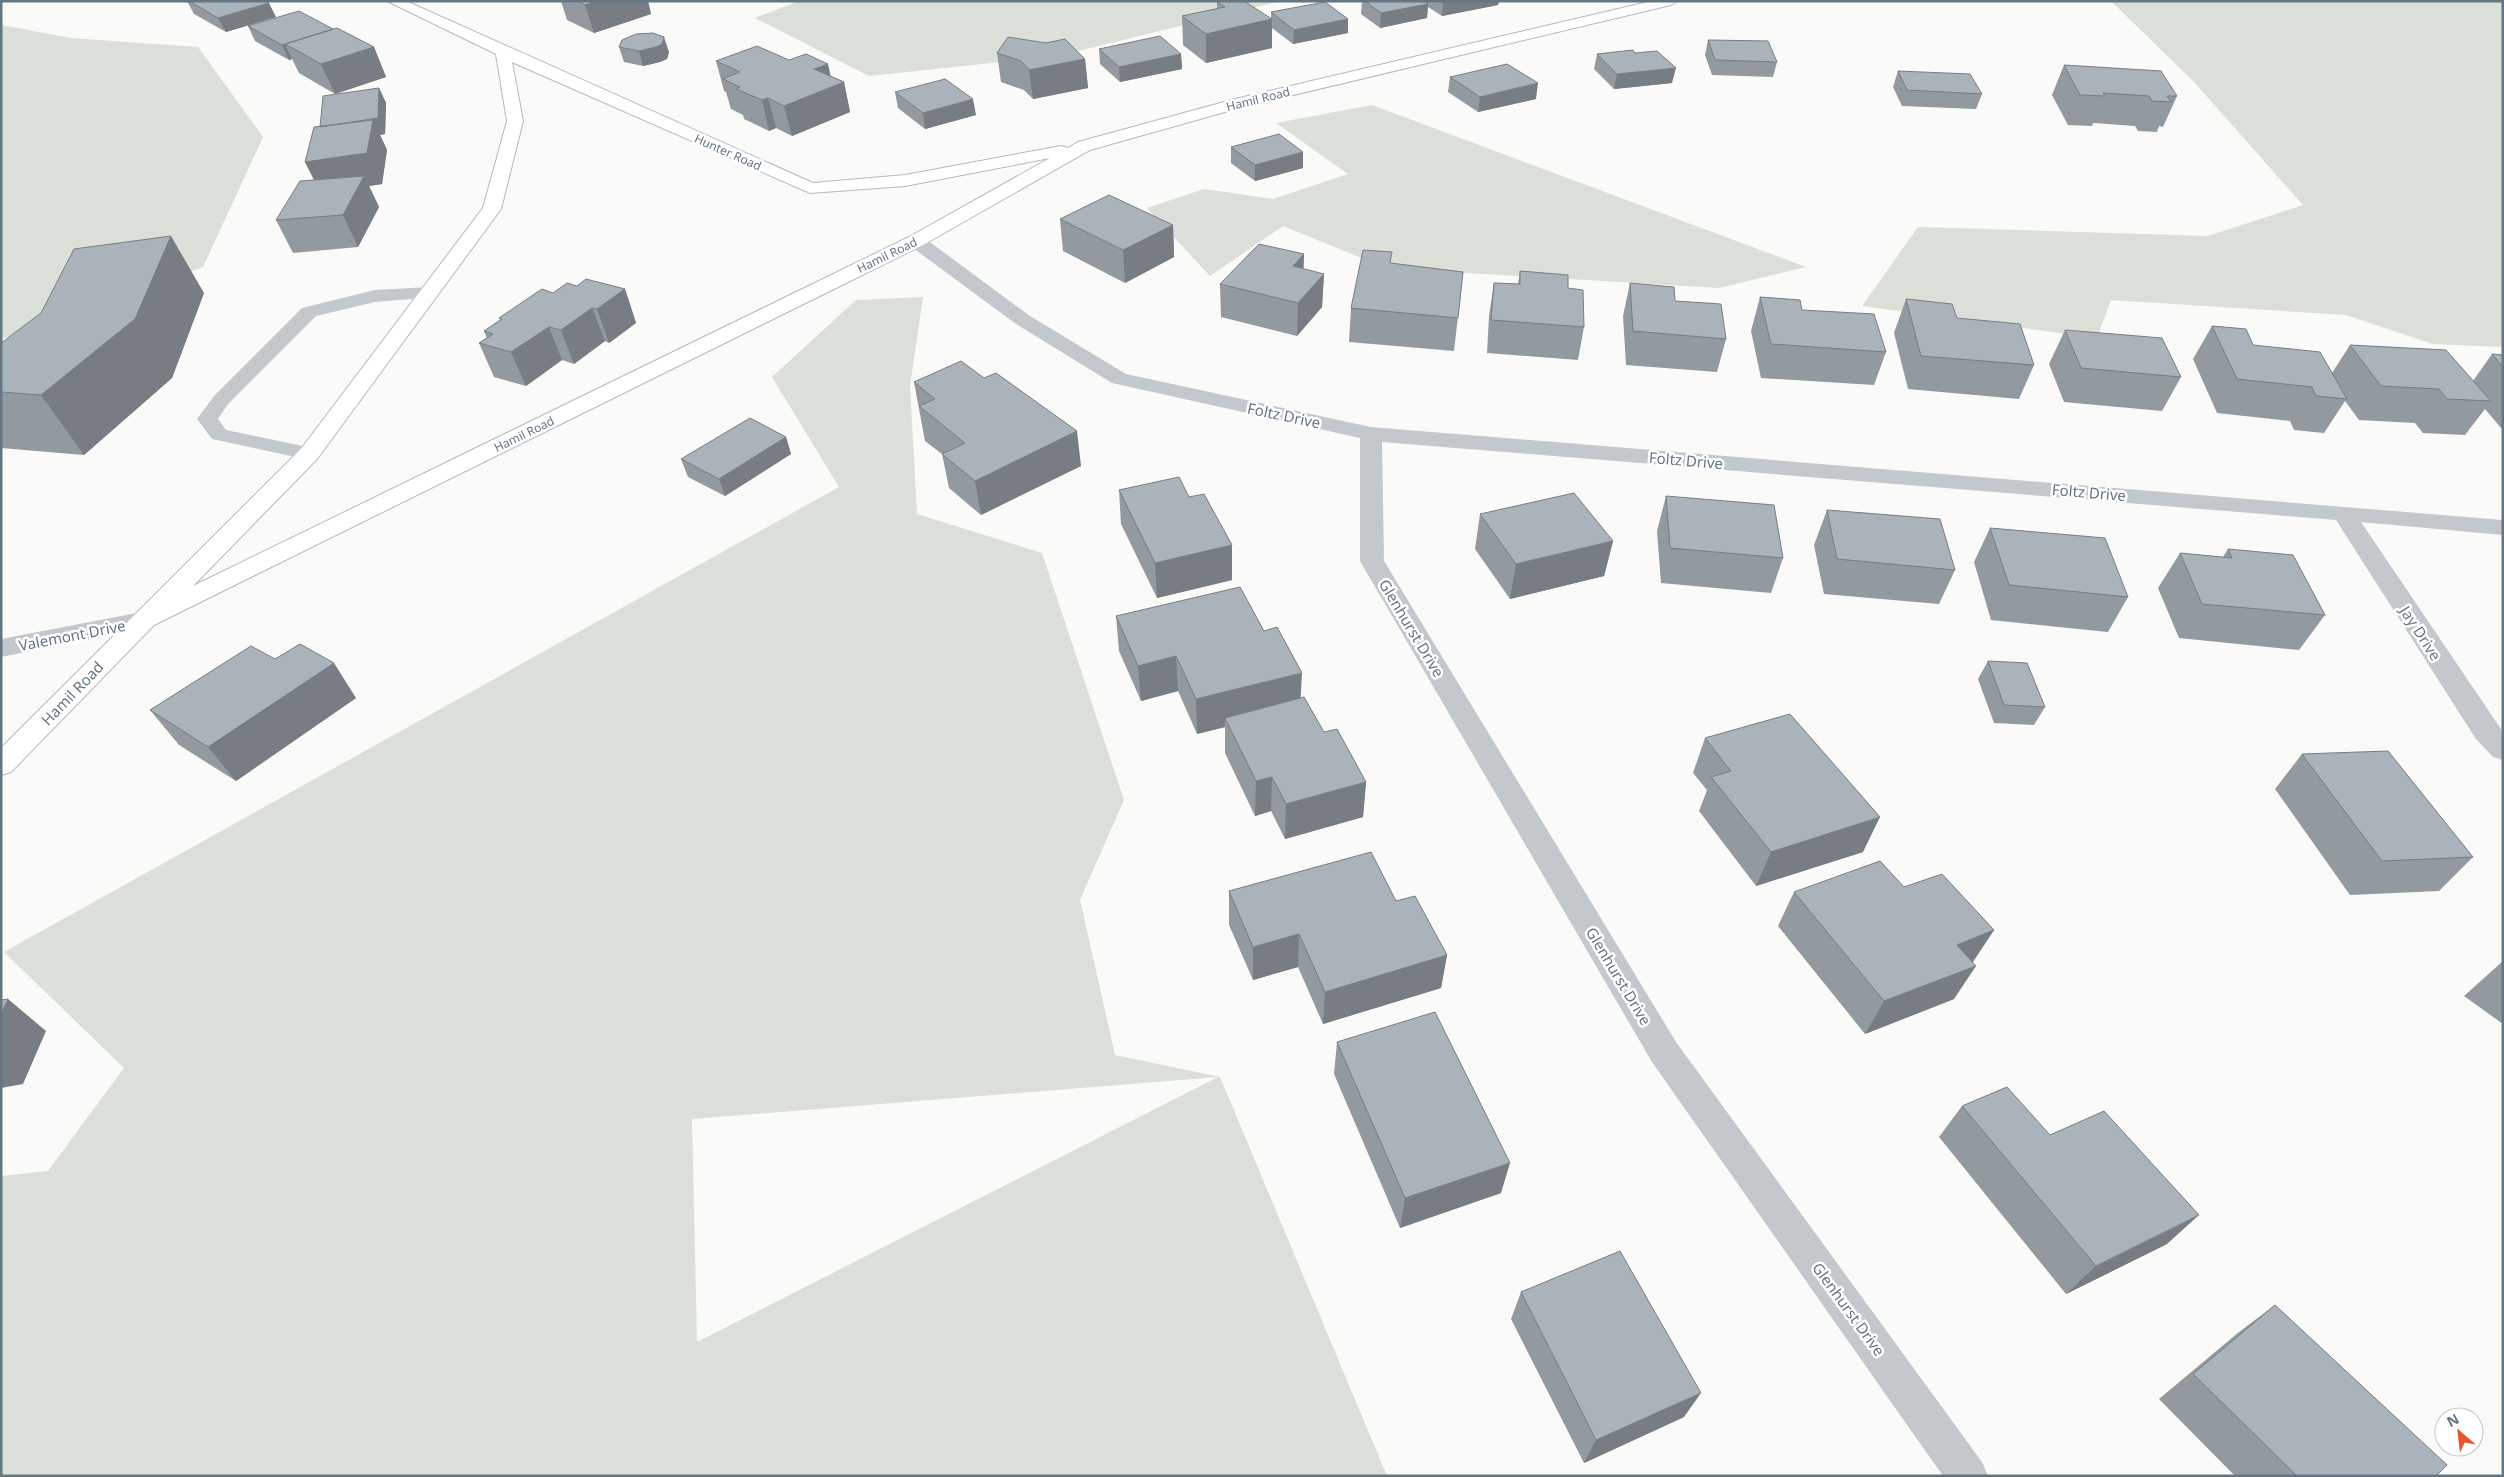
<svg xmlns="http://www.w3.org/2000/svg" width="2504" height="1477" viewBox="0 0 2504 1477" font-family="'Noto Sans',sans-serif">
  <rect width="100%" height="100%" fill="#fafaf8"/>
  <path fill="#dadfd7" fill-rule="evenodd" d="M799,1h482l-223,55 -189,20 -114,-58z
    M2111,1l392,1v345l-70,-3 -87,-29 -235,-15 -14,38 -235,-32 56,-79 290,9 95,-31 -110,-124z
    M1,25l70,13 127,9 65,90 -60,130 -202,72z
    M1372,105l434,162 -87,21 -333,-20 -103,-42 -73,50 -63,-68 57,-19 69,10 75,-25 -72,-51z
    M923,297l-13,89 7,128 125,39 82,247 -44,100 35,155 105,22 167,399h-1386v-300l47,-5 76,-103 -120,-116 835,-465 -67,-110 84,-77zM1218,1077l-521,265 -5,-223z"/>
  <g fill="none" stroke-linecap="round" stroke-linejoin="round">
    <defs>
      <path id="secondary" d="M387,1h19l407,182 92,-8 156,-29 7,2 10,-6 157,-43 417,-98h26l-7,4 -432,103 -149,42 -167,95 -769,380 -143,147 -10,3v-27l300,-299 182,-241 24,-87 -11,-67zM512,62l298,131 95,-7 145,-28 -141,79 -716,349 124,-127 184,-250 22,-88z"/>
    </defs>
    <use href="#secondary" stroke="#b3babf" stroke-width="2"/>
    <path fill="#c3c8cc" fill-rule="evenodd" d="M429,287l7,2 2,4 -2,4 -61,5 -59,14 -88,88 -10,15 8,11 91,19 3,5 -3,5 -8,1 -97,-21 -15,-20 17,-23 88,-88 73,-18z"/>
    <path fill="#c3c8cc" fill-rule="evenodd" d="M916,235l7,2 107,79 96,58 245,53 1132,93v15l-142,-13 142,210v28l-10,-3 -17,-18 -140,-219 -954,-78 2,119 292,481 306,420 6,14h-45l-291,-414 -292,-501v-123l-248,-55 -96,-59 -107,-79 -2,-4 2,-4z
      M142,612l9,3 4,6 -4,6 -150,30v-18z"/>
    <use href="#secondary" fill="#fff" fill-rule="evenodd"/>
  </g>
  <path fill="#929a9f" d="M187,1h79l10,16 -50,15 -32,-18z
    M561,1h87l3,13 -57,19 -27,-13z
    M1362,1h137l-1,4 -56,11 -14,-9 -1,11 -47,10 -19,-14z
    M1217,2l54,17v-7l77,7v14l-55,11 -21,-16v20l-66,15 -23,-18 -1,-29 35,-7z
    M248,26l85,3 41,18 12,30 -51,17 -36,-21 -7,-14 -3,1 -34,-19z
    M1708,40l69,22 -4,15 -61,-2 -7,-20z
    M619,47l50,5 -2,7 -7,3 -17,4 -19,-4z
    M1099,49l82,5 1,15 -62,13 -20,-18z
    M997,53l88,6 3,29 -55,11 -9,-9 -23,-8z
    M1597,54l75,29 -58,6 -20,-20z
    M789,60l55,22 6,30 -58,24 -16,-8 -7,3 -25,-12 -1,-4 -12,-6 -5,-17 -2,-1 -8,-30z
    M2064,65l113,31 -14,31 -4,-1 -2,6 -19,-1 -3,-5 -42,-3 -1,3 -24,-1 -16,-30z
    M1898,71l84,23 -6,15 -74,-3 -9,-19z
    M1450,77l86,22 -58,13 -30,-20z
    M379,88l7,15 -1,31 -5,1 7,15 -5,34 -13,2 10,21 -21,40 -65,6 -17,-33 38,-40 -9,-18z
    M895,92l81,23 -51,14 -27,-21z
    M1231,147l72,5v16l-48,13 -24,-18z
    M1060,219l113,6 1,32 -49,26 -62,-32z
    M1304,254l-1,15 21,5 -2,33 -25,29 -76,-19 -1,-33z
    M1391,263l72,9 -9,79 -105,-9 2,-34z
    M1520,271l48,17 16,39 -6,33 -91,-7 2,-37 5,-33 24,1z
    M1630,283l45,18 51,38 -9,33 -91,-7 -3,-49z
    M577,286l48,3 11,34 -27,20 -4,-2 -31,23 -12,-4 -36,26 -32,-9 -15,-34 8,-5 -3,-7 16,-11 -1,-2 54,-25z
    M204,293l-32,85 -88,77 -83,-7v-105z
    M1760,297l126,55 -12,33 -113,-7 -10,-47z
    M1906,299l128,66 -15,34 -111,-10 -14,-56z
    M2212,326l41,19 79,28 18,-28 123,36 19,-27 11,1v73h-2l-16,-19 -20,26 -42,-2 -8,-10 -56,-3 -14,-19 -21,32 -30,-3 -4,-9 -73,-8 -24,-54z
    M2065,330l116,47 -19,34 -98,-9 -15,-38z
    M914,382l167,84 -100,49 -32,-27 -7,-34 -17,-13z
    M786,437l5,17 -66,42 -37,-19 -7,-18z
    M1119,490l70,7 43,83 -75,18 -36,-74z
    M1666,496l117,62 -12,35 -110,-10 -4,-52z
    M1827,510l128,60 -16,34 -115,-10 -10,-49z
    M1480,514l133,27 -9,35 -94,23 -35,-50z
    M1990,528l138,69 -20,35 -117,-12 -17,-58z
    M2228,549l97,66 -26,35 -120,-12 -21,-50 22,-35 43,4z
    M1116,616l185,82 23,34 42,50 -3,35 -78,22 -14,-28 -16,5 -30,-63v-26l-28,7 -19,-43 -37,10 -22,-50z
    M1988,661l57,46 -11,18 -40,-2 -16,-44z
    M356,698l-120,83 -57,-36 -29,-35z
    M1705,738l158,114 -107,34 -57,-75 8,-21 -14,-17z
    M2302,754l171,103 -34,34 -89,4 -75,-106z
    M1904,887l90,43 -21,32 -19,37 -89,35 -87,-108 16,-34z
    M1229,891l167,10 51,54 -6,33 -118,36 -25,-57 -45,13 -24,-55z
    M2503,961v63l-39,-28z
    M1337,1042l164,151 -101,35 -66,-154z
    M1962,1106l88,29 117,109 -101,50 -127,-157z
    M1521,1292l163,125 -100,46 -73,-144z
    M2275,1305l161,171h-201l-76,-77 80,-67z"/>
  <path fill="#777d82" d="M596,1h52l3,13 -57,19 -9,-28z
    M1443,1h56l-1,4 -56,11z
    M269,3l7,14 -50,15 -8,-14z
    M1428,4l-1,14 -47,10 1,-15z
    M1272,19v29l-66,15v-29z
    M1348,19v14l-55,11 1,-14z
    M333,29l-48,15 7,15 -3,1 -7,-15z
    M664,37l5,15 -2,7 -7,3 -17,4 -4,-15z
    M374,47l12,30 -51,17 -14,-30z
    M1181,54l1,15 -62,13 -1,-15z
    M1085,59l3,29 -55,11 -4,-29z
    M828,64l5,23 11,-5 6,30 -58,24 -8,-30 30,-37z
    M1676,68l-4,15 -58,6 3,-15z
    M1538,83l-2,16 -58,13 2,-15z
    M379,88l7,15 -1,31 -5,1 7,15 -5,34 -13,2 10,21 -21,40 -15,-32 -22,-22 -16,-31 65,-26z
    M768,98l8,30 -7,3 -7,-31z
    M973,99l3,16 -51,14 -2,-16z
    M1303,152v16l-48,13v-16z
    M1173,225l1,32 -49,26 -2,-33z
    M171,236l33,57 -32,85 -88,77 -43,-60z
    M1304,254l-1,33 -10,-21z
    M1324,274l-2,33 -25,29 1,-33z
    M625,289l11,34 -27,20 -12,-34z
    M592,308l13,33 -31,23 -13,-34z
    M549,327l13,33 -36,26 -15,-34z
    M1077,431l4,35 -100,49 -6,-34z
    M786,437l5,17 -66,42 -6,-17z
    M1613,541l-9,35 -94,23 6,-35z
    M1232,545v35l-75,18 -2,-35z
    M1176,656l2,35 -37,10 -3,-35z
    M334,663l22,35 -120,83 -28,-34z
    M1302,673l-2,35 -75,10v9l-28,7 -1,-35z
    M1272,777l-1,34 -16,5 1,-35z
    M1366,782l-3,35 -78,22 1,-35z
    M1880,817l-17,35 -107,34 15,-34z
    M1994,930l-22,33 -15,-18z
    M1299,934l-1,33 -45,13v-33z
    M1447,955l-6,33 -118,36 2,-32z
    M1976,966l-22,33 -89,35 19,-33z
    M8,999l38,32 -23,53 -22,4v-74z
    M1510,1163l-9,30 -101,35 5,-30z
    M2199,1215l-32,29 -101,50 30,-28z
    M1701,1393l-17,24 -100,46 12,-23z"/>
  <path fill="#aab3b9" stroke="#777d82" d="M189,1h77l3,2 -51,15z
    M577,1h19l-11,4z
    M1219,1h25l28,18 -66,15 -24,-18 43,-9 -8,-5z
    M1365,1h59l4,3 -47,9z
    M1325,2l23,17 -54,11 -23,-18z
    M299,11l34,18 -51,16 -34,-19z
    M337,28l37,19 -53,17 -36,-20z
    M653,33l11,4 -2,7 -6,3 -17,4 -20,-4 3,-7 14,-6z
    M1160,36l21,18 -62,13 -20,-18z
    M1008,37l38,6 19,-4 20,20 -56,11 -8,-9 -24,-8z
    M1708,40l60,1 9,21 -62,-2z
    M757,46l32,14 17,-6 22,10 -14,5 30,13 -60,24 -16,-8 -6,2 -26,-11 4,-2 -17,-8 17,-7 -24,-11z
    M1633,50l2,3 22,-2 19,17 -59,6 -20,-20z
    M1507,64l31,19 -58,14 -30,-20z
    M2064,65l97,6 16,25h-10l4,6 -19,-1 -3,-5 -46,-3 2,3 -25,-1z
    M1898,71l72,3 12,20 -75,-4z
    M945,79l28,20 -50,14 -28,-21z
    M379,88l-1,30 -58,9 3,-31z
    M373,120l-6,33 -62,9 9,-35z
    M1279,134l24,18 -48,13 -24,-18z
    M364,176l-21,39 -67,5 24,-39z
    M1109,195l64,30 -50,25 -63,-31z
    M171,236l-36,83 -94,76 -40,-3v-49l40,-30 33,-64z
    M1259,244l45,10 -11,12 31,8 -26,29 -78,-19z
    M1363,250l29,2 -2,11 73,9 -5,46 -107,-10z
    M1520,271l48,4v13l15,2 1,37 -93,-7 3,-37 26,1z
    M586,279l39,10 -28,20 -5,-1 -31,22 -12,-3 -38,25 -32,-9 14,-9 -9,-3 18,-12 -3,-1 43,-29 11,4 14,-10 10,3z
    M1630,283l44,4 1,14 46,3 5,35 -93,-8z
    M1760,297l40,3 2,10 72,4 12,38 -115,-8z
    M1906,299l46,5 5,14 63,6 14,41 -113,-9z
    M2212,326l34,3 7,16 67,7 27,47 -31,-3 -4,-9 -75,-8z
    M2065,330l97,8 19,39 -100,-9z
    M2350,345l96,5 45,51 -44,-2 -8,-10 -58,-3z
    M2492,354l11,1v12z
    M961,361l23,17 12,-5 81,58 -102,50 -33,-27 23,-11 -46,-37 16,-7 -21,-17z
    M750,418l36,19 -67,42 -38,-20z
    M1179,477l10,20 15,-3 28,51 -77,18 -36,-73z
    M1574,493l39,48 -97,23 -36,-50z
    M1666,496l108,9 9,53 -113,-10z
    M1827,510l113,9 15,51 -118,-11z
    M1990,528l115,10 23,59 -119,-12z
    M2228,549l65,6 32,60 -123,-11 -22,-51 52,5z
    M1240,587l24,44 13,-4 25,46 -106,26 -20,-43 -38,10 -22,-50z
    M300,644l34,19 -126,84 -58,-37 101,-64 24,13z
    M1988,661l39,2 18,44 -41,-2z
    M1304,697l20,35 13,-3 29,53 -80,22 -14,-27 -16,4 -31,-63z
    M1790,714l90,103 -109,35 -60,-75 20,-6 -26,-33z
    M2388,751l85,106 -91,4 -80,-107z
    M1371,852l25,49 19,-5 32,59 -122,37 -26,-58 -46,13 -24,-56z
    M1880,861l24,26 38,-13 52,56 -37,15 19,21 -92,35 -90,-109z
    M8,999l-7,15v-14z
    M1435,1012l75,151 -105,35 -68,-156z
    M2007,1087l43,48 54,-24 95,104 -103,51 -134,-160z
    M1620,1251l81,142 -105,47 -75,-148z
    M2275,1305l172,160 -11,11h-139l-104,-102z"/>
  <g text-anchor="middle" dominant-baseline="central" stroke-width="5" stroke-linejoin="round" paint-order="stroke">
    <g font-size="12" fill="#657683" stroke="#fff">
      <text transform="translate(1258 99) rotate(-14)">Hamil Road</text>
      <text transform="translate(728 152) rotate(24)">Hunter Road</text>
      <text transform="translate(887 255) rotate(-26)">Hamil Road</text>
      <text transform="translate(524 434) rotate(-26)">Hamil Road</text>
    </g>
    <g font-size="15" fill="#657683" stroke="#fff">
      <text transform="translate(1284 415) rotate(12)">Foltz Drive</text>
      <text transform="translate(1686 460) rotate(5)">Foltz Drive</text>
      <text transform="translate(2089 492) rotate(5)">Foltz Drive</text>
      <text transform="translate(1412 628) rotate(59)">Glenhurst Drive</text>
      <text transform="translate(2421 633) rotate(57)">Jay Drive</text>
      <text transform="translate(72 635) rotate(-11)">Valemont Drive</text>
      <text transform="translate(72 693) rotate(-46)">Hamil Road</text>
      <text transform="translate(1619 976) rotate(59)">Glenhurst Drive</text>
      <text transform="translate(1849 1309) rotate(54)">Glenhurst Drive</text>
    </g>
  </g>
  <rect width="2504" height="1477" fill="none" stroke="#657683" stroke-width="5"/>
  <g transform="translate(2459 1432) rotate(332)"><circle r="24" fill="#ffffff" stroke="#c1c8cd"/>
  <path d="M0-4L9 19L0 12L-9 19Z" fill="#e4572e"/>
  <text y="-8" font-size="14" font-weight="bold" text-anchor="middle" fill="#657683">N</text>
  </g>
</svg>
